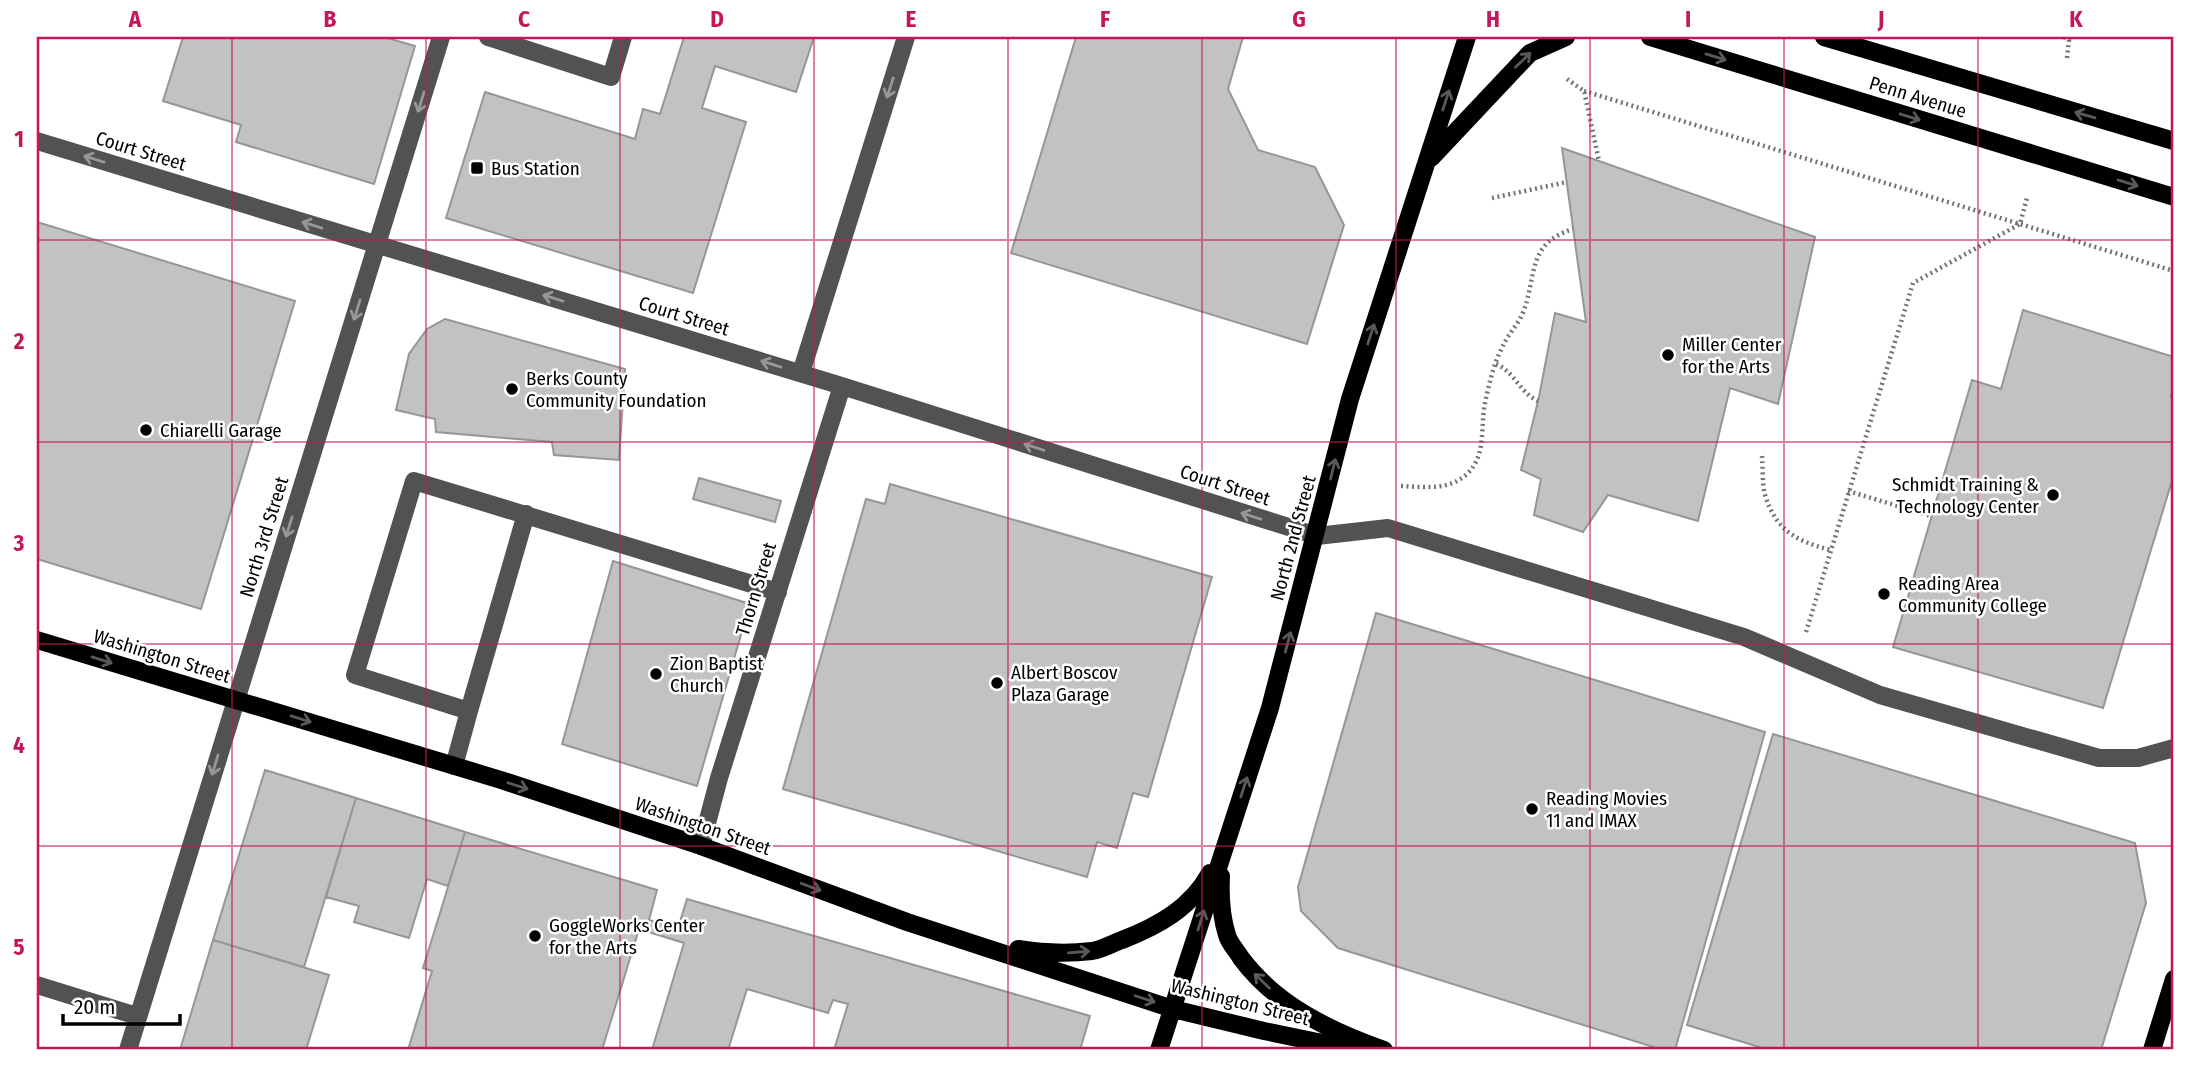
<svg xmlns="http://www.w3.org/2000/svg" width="2211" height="1087" viewBox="0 0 2211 1087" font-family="'Fira Sans Condensed',sans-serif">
  <rect width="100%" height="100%" fill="#fff"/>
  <path fill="#c2c2c2" stroke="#969696" stroke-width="2" d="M183,37h201l31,9 -41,138 -138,-42 5,-17 -78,-24z
    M684,37h130l-18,55 -81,-26 -13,42 44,14 -53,171 -247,-75 39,-126 150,47 8,-30 17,5z
    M1076,37h167l-15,52 30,61 57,17 29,58 -37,119 -296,-91z
    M1562,148l253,89 -37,167 -48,-16 -32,133 -90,-26 -25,37 -49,-17 7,-36 -20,-9 18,-73 16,-84 31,9z
    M37,222l258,79 -94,308 -164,-50z
    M2023,310l151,47v25l-3,15 3,1v76l-71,234 -210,-61 79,-267 29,9z
    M445,319l180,50 -6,91 -65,-5 -2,-13 -116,-10 -1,-13 -39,-9 13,-56 18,-25z
    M699,478l82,23 -6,21 -82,-23z
    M890,484l322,93 -64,220 -15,-4 -16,55 -20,-6 -10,35 -304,-88 83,-290 19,5z
    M613,561l137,43 -53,182 -135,-42z
    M1376,613l389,119 -90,318h-12l-325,-102 -37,-37 -3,-24z
    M1773,734l362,109 11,60 -45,147h-332l-82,-25z
    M265,770l91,28 -52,169 -91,-27z
    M356,798l109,34 -17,54 -21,-7 -18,59 -55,-16 5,-16 -33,-9z
    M465,832l192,58 -8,30 29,8 9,-29 403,117 -10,34h-246l14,-46 -15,-4 -5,13 -81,-24 -19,61h-76l32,-107 -45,-14 -37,121h-194l24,-79 -9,-3z
    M213,940l116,35 -23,75h-126z"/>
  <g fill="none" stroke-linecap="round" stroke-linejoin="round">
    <path stroke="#747474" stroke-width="4.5" stroke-dasharray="2 3.5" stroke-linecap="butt" d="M2064,37l5,3 -2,18
      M1567,79l17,12 15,70
      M1584,91l590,180
      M1492,198l75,-16
      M1496,364c19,8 23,28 42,37
      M1762,456c1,12 0,27 3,39 11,36 32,46 65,55
      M1401,486c23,1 47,5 66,-12 20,-19 13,-47 18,-71 4,-20 10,-44 20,-61 5,-10 13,-18 17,-27 16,-38 3,-71 51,-86
      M1848,491l83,25
      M1806,632l107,-349 107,-59 7,-26"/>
    <path stroke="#525252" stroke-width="18" d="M488,37l123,40 12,-40
      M37,141l805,245 475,150 71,-8 356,109 136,58 219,63h39l36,-10
      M801,373l105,-336
      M526,514l-57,197 -114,-36 59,-194 364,111
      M454,766l15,-55
      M701,846l18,-68 123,-392
      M37,985l100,31
      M128,1050l313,-1013"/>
    <path stroke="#000" stroke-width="18" d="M1650,37l524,160
      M1824,37l350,104
      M1431,158l99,-105 36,-16
      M37,640l464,140 200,66 206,76 266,87 91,22 92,19
      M1221,876c-1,20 0,40 6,59 2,8 10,16 14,23 35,47 89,73 143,92
      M1018,949c25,4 48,5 74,2 11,-2 21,-8 30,-11 36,-14 69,-32 88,-67
      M1159,1050l111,-342 80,-309 117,-362
      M2152,1050l22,-71"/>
  </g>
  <defs><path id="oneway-shaft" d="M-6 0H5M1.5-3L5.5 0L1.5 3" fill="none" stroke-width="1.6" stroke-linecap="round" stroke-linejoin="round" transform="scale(1.75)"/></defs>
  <g stroke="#595959">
    <use href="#oneway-shaft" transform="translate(1716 57) rotate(17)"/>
    <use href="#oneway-shaft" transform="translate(1523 60) rotate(-44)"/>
    <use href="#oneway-shaft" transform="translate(1446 100) rotate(-72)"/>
    <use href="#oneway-shaft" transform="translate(2085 115) rotate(-164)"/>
    <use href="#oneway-shaft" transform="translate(1910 117) rotate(17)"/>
    <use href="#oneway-shaft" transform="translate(2128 183) rotate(17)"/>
    <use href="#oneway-shaft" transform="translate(1371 334) rotate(-72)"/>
    <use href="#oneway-shaft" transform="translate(1333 469) rotate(-76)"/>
    <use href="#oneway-shaft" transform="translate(1288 642) rotate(-75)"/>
    <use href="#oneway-shaft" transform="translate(102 660) rotate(17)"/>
    <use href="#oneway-shaft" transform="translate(301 719) rotate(17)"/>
    <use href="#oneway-shaft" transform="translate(518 786) rotate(18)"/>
    <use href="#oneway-shaft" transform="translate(1244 787) rotate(-72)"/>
    <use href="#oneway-shaft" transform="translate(811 887) rotate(20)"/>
    <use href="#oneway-shaft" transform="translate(1201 920) rotate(-73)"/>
    <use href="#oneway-shaft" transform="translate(1079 952) rotate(-5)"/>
    <use href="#oneway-shaft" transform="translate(1262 981) rotate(-136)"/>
    <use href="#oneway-shaft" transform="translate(1145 999) rotate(18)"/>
  </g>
  <g stroke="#979797">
    <use href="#oneway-shaft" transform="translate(890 88) rotate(108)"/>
    <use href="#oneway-shaft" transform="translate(421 102) rotate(107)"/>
    <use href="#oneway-shaft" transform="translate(94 159) rotate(-163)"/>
    <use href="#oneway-shaft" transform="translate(312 225) rotate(-163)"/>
    <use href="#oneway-shaft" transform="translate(553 298) rotate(-163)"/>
    <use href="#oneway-shaft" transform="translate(357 310) rotate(107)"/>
    <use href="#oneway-shaft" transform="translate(771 364) rotate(-163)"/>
    <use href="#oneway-shaft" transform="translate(1034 447) rotate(-162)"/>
    <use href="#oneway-shaft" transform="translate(1251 516) rotate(-162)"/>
    <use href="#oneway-shaft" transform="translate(289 527) rotate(107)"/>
    <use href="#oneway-shaft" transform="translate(215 765) rotate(107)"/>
  </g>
  <path fill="none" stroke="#c2185b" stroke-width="2" stroke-opacity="0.55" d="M232,37v1013M426,37v1013M620,37v1013M814,37v1013M1008,37v1013M1202,37v1013M1396,37v1013M1590,37v1013M1784,37v1013M1978,37v1013M37,240h2137M37,442h2137M37,644h2137M37,846h2137"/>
  <g fill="#000" stroke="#fff" stroke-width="2.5">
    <rect x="470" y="161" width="14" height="14" rx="3.5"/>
    <circle cx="1668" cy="355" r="7"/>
    <circle cx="512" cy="389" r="7"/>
    <circle cx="146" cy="430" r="7"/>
    <circle cx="2053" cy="495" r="7"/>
    <circle cx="1884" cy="594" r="7"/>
    <circle cx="656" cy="674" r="7"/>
    <circle cx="997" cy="683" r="7"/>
    <circle cx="1532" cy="809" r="7"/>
    <circle cx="535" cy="936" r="7"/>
  </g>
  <g text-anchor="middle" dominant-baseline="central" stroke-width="5" stroke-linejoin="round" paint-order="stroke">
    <g font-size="19" fill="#000" stroke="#fff">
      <text transform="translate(1918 97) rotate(17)">Penn Avenue</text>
      <text transform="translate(141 151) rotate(17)">Court Street</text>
      <text transform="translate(684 316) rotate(17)">Court Street</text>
      <text transform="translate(1225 485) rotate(18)">Court Street</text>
      <text transform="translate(264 537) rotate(-73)">North 3rd Street</text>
      <text transform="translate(1293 538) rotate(-75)">North 2nd Street</text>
      <text transform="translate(756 589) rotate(-73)">Thorn Street</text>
      <text transform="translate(162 656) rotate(17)">Washington Street</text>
      <text transform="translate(703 826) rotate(19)">Washington Street</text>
      <text transform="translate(1240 1002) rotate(14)">Washington Street</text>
    </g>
    <g font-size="19" fill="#000" stroke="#fff" text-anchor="start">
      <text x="491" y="168">Bus Station</text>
      <text x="1682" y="344">Miller Center<tspan x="1682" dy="22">for the Arts</tspan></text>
      <text x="526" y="378">Berks County<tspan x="526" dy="22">Community Foundation</tspan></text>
      <text x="160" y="430">Chiarelli Garage</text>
      <text x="2039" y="484" text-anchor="end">Schmidt Training &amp;<tspan x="2039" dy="22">Technology Center</tspan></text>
      <text x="1898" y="583">Reading Area<tspan x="1898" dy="22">Community College</tspan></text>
      <text x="670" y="663">Zion Baptist<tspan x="670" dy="22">Church</tspan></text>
      <text x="1011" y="672">Albert Boscov<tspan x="1011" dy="22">Plaza Garage</tspan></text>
      <text x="1546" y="798">Reading Movies<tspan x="1546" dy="22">11 and IMAX</tspan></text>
      <text x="549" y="925">GoggleWorks Center<tspan x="549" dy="22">for the Arts</tspan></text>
    </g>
  </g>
  <rect width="2211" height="1087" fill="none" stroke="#ffffff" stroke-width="77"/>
  <path d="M63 1014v10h117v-10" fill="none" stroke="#000000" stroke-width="3.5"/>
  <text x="74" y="1014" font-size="21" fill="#000000" stroke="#ffffff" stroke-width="5" paint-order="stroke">20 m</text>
  <rect x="38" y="38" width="2134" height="1010" fill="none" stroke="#c2185b" stroke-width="2.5"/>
  <g font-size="23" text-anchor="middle" font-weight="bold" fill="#c2185b">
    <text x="135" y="27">A</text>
    <text x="330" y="27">B</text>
    <text x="524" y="27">C</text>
    <text x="717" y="27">D</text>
    <text x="911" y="27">E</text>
    <text x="1105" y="27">F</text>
    <text x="1299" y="27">G</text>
    <text x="1493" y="27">H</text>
    <text x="1688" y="27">I</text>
    <text x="1881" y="27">J</text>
    <text x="2076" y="27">K</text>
    <text x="19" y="147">1</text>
    <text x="19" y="349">2</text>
    <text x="19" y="551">3</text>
    <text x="19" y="753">4</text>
    <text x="19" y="955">5</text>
  </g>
</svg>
